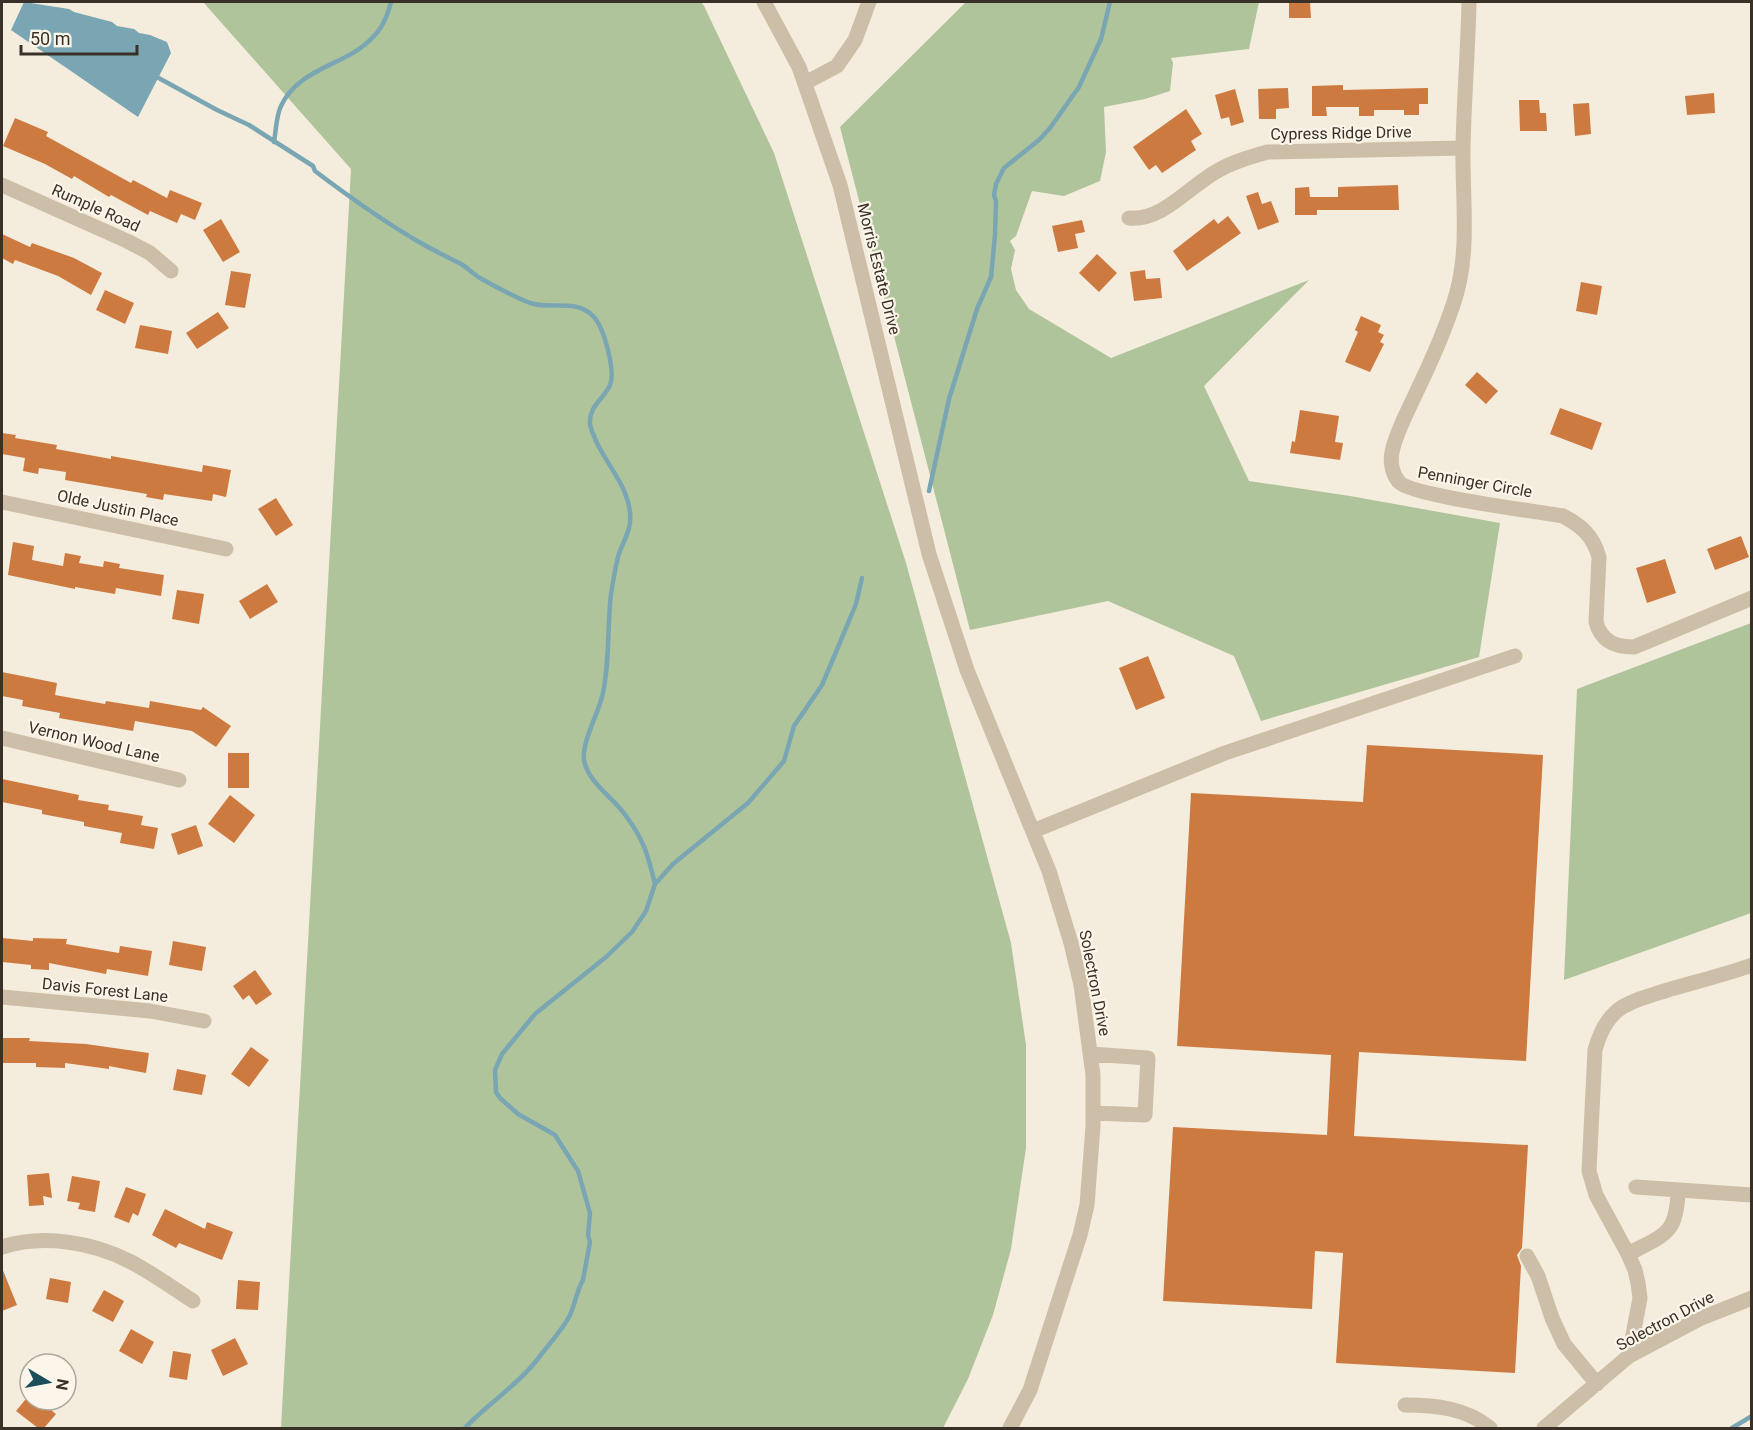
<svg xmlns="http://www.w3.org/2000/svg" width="1753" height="1430" viewBox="0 0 1753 1430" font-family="Roboto,sans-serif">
  <rect width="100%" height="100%" fill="#f4ecdc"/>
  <path fill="#afc49b" d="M203,2h498l3,4 70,147 132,410 105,380 15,102v103l-15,101 -18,66 -25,64 -25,49h-662l70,-1259z
    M966,2h293l-10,47 -78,9 2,5 -3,28 -25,8 -41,8 2,45 -6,29 -36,15 -32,-5 -16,45 -6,5 5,9 -4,19 5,21 13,19 82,49 198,-78 -105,106 45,95 101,15 150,27 -21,134 -218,64 -27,-65 -126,-55 -138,29 -130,-503z
    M1751,623v290l-187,67 13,-291z"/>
  <path fill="#79a6b2" d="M24,2l45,7 5,3 38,10 5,4 17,3 5,4 11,2 17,7 4,11 -33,64 -127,-87z"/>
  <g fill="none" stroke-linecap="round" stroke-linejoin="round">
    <path stroke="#79a6b2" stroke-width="4.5" d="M155,76l62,34 32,15 64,41 2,5c33,25 68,50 104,71 14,8 28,15 42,22 7,4 12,10 19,14 16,9 34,19 50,25 21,7 45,-5 63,13 11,11 24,58 16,71 -7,13 -20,20 -19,36 0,6 4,12 6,18 12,26 37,51 34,81 -1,13 -9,23 -12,35 -3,12 -5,25 -7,37 -4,34 -1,70 -9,103 -5,19 -20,45 -18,63 4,23 30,38 42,56 18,24 22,39 29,68
      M274,142c2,-11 2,-26 7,-36 18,-39 65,-40 91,-68 10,-9 16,-24 19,-36
      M929,491l20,-92 28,-90 14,-32 4,-42 1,-34 -2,-6 2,-11 8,-16 35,-28 11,-12 29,-41 22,-48 9,-37
      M465,1428c22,-24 51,-41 72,-68 10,-14 25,-29 33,-45 5,-11 7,-25 13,-35l7,-38 -2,-7 2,-22 -12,-42 -23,-36 -37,-21 -18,-16 -4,-6 -1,-22 7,-16 33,-40 71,-57 26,-25 14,-21 9,-27 18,-20 75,-61 36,-42 10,-35 28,-41 14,-33 20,-48 6,-26
      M1732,1428l20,-12"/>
  </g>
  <path fill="#cd7a41" d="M1289,2h21l1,16h-22z
    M1343,85v5l85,-2v16h-9v11h-15v-5h-30v6h-15v-9h-33l1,9h-15v-30z
    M1288,88l1,20 -13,1v10h-17l-1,-30z
    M1235,89l9,33 -13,4 -2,-9 -8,2 -6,-24z
    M1714,93l1,20 -28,2 -2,-19z
    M1519,100h20l1,13h6l1,18h-27z
    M1589,103l2,31 -16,2 -2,-32z
    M1186,109l16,25 -11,7 5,9 -34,23 -6,-8 -7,5 -16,-23z
    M15,118l33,14 -2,4 85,47 2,-3 34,18 3,-8 32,13 -7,17 -14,-6 -4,9 -27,-12 -2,4 -37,-20 -2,2 -35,-21 -2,3 -27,-15 -42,-18z
    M1398,185l1,25h-82v5h-22v-27l14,-1 1,10h28v-10z
    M1258,192l4,12 9,-3 8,21 -21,8 -12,-34z
    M1228,216l13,17 -54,38 -14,-20 41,-32 4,5z
    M221,219l19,33 -17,10 -20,-32z
    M1082,220l3,12 -10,2 3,14 -20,4 -6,-26z
    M2,234l28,13 2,-4 42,15 28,15 -11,22 -33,-19 -43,-16 -2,4 -11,-6z
    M1097,254l20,19 -18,19 -20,-19z
    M1145,270l1,9 14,-1 2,20 -28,3 -4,-29z
    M231,271l20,3 -6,34 -20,-3z
    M1581,282l21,4 -5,29 -21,-4z
    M105,290l29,13 -9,21 -29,-14z
    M218,312l11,16 -32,21 -11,-16z
    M1361,316l20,9 -3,7 6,3 -4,7 4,2 -14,28 -25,-10 13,-30 -3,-2z
    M140,325l32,6 -4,23 -33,-6z
    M1477,372l21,19 -12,13 -21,-19z
    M1560,408l42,15 -10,27 -42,-16z
    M1300,410l39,6 -4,26 8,1 -3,17 -50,-7 2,-12 3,1z
    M2,433l14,2 -1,3 42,7 -1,4 55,10v-3l91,16 1,-7 28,5 -5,27 -13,-3 -1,7 -48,-7 -1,6 -17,-3 1,-3 -82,-14 1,-8 -27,-4 -1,6 -15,-3 2,-13 -23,-4z
    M276,498l17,27 -17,11 -18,-27z
    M1741,536l8,21 -34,13 -8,-21z
    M13,542l21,4 -2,14 31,6 2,-13 16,3 -2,7 24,4 1,-6 16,3 -1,4 45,7 -3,21 -45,-8 -1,6 -40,-7v2l-67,-14z
    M1665,559l11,34 -29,10 -11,-35z
    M267,584l11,18 -28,17 -11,-18z
    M177,590l27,4 -5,30 -27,-5z
    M1148,656l17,42 -29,12 -17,-42z
    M2,672l55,11 -2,12 50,9 1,-3 43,7 1,-7 51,9 2,-3 28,19 -15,21 -24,-16 -57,-10 -2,10 -74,-13 1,-5 -38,-7 1,-6 -21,-4z
    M1367,745l176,10 -17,306 -167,-9 -5,84 174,9 -6,103 -5,7 4,11 -6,107 -179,-10 7,-110 -28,-2 -3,58 -149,-8 10,-174 154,8 4,-80 -154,-9 14,-253 172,9z
    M228,753h21v35h-21z
    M2,779l77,16 -1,5 31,5 -1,5 35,6 -2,9 17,3 -4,21 -34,-6 2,-10 -38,-7v-4l-42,-8v-4l-40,-8z
    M230,795l25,20 -21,28 -26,-19z
    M196,825l7,21 -25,9 -7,-21z
    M2,938l31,3v-3l34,1 -1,5 53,9 1,-7 32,5 -4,25 -41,-7 -1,5 -57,-11v7l-18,-1v-4l-29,-3z
    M173,941l33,6 -4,24 -33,-6z
    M255,970l17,24 -16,11 -7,-10 -6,5 -10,-14z
    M2,1038h28l-1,3 57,3 63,9 -3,20 -37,-7v3l-44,-6v5l-29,-1v-4h-34z
    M251,1047l18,13 -20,27 -18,-13z
    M177,1069l29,6 -4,20 -29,-5z
    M49,1173l3,25 -9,-2 1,9 -15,1 -2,-31z
    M72,1176l28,5 -5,31 -17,-3 2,-6 -13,-2z
    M126,1187l20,7 -8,22 -5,-3 -4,10 -15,-6z
    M165,1209l40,20 2,-7 26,10 -11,28 -43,-17 -3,5 -24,-13z
    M2,1268l15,37 -15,6z
    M50,1278l21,4 -3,21 -22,-4z
    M238,1280l22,2 -2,28 -22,-1z
    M104,1290l20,11 -11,21 -21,-11z
    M131,1329l23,13 -12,22 -23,-13z
    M235,1338l13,26 -25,12 -12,-26z
    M173,1351l18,3 -4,26 -18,-3z
    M25,1400h13l18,14 -12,14h-6l-22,-17z"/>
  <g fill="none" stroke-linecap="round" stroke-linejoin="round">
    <path stroke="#cdbea7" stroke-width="15" d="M764,2l35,65 41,118 89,369 38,116 82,201 22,72 10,42 12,90v51l-6,79 -7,30 -50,155 -20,38
      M1469,2c-1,48 -5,97 -6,145 -1,53 8,107 -10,158 -10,30 -23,59 -37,88 -8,18 -20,39 -24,59 -2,10 0,22 7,30 13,14 136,29 164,34 19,10 30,20 36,41l-3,65c5,19 19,25 38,25l118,-49
      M805,83l32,-17 18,-26 14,-38
      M2,185l125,56 23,12 21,18
      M1129,218c35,3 61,-33 90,-48 15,-9 32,-13 48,-18l196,-4
      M2,502l224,47
      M2,738l177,42
      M1033,831l192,-78 290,-97
      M2,997l148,14 54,10
      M1090,1054l58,4 -3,57 -52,-2
      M1636,1187l116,8
      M2,1247c41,-13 91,-5 129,15 21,11 42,26 62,39
      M1628,1254c37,-20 49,-19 50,-64
      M1527,1256l11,20 14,42 12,26 33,40
      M1629,1356l11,-58 -2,-15 -3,-13 -7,-16 -32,-59 -7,-24 6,-121c4,-15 11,-30 23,-40 9,-7 24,-12 34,-15 33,-11 67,-18 100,-30
      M1405,1405c30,0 61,3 85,23
      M1544,1428l85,-72 70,-37 53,-21"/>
  </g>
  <g text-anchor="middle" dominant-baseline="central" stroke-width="4.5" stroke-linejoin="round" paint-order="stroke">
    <g font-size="16" fill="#393028" stroke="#fbf6e9">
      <text transform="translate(1341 133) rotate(-1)">Cypress Ridge Drive</text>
      <text transform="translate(96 208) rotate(24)">Rumple Road</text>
      <text transform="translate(879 269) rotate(76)">Morris Estate Drive</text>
      <text transform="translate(1475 482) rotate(10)">Penninger Circle</text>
      <text transform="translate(118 508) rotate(12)">Olde Justin Place</text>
      <text transform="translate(94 742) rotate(13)">Vernon Wood Lane</text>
      <text transform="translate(1095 983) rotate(79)">Solectron Drive</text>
      <text transform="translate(105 990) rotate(6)">Davis Forest Lane</text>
      <text transform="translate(1665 1321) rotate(-28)">Solectron Drive</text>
    </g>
  </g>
  <rect width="1753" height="1430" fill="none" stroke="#393028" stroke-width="6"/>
  <g transform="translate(48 1382) rotate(100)"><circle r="28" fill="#fbf6e9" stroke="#ada79c" stroke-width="1.5"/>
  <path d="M0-4.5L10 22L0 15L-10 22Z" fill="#1b4d5d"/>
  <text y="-9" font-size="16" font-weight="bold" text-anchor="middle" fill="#393028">N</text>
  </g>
  <path d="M21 45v9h116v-9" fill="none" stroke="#393028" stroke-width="3"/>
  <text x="30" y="45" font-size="18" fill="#393028" stroke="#fbf6e9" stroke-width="4.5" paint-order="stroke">50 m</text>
</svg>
